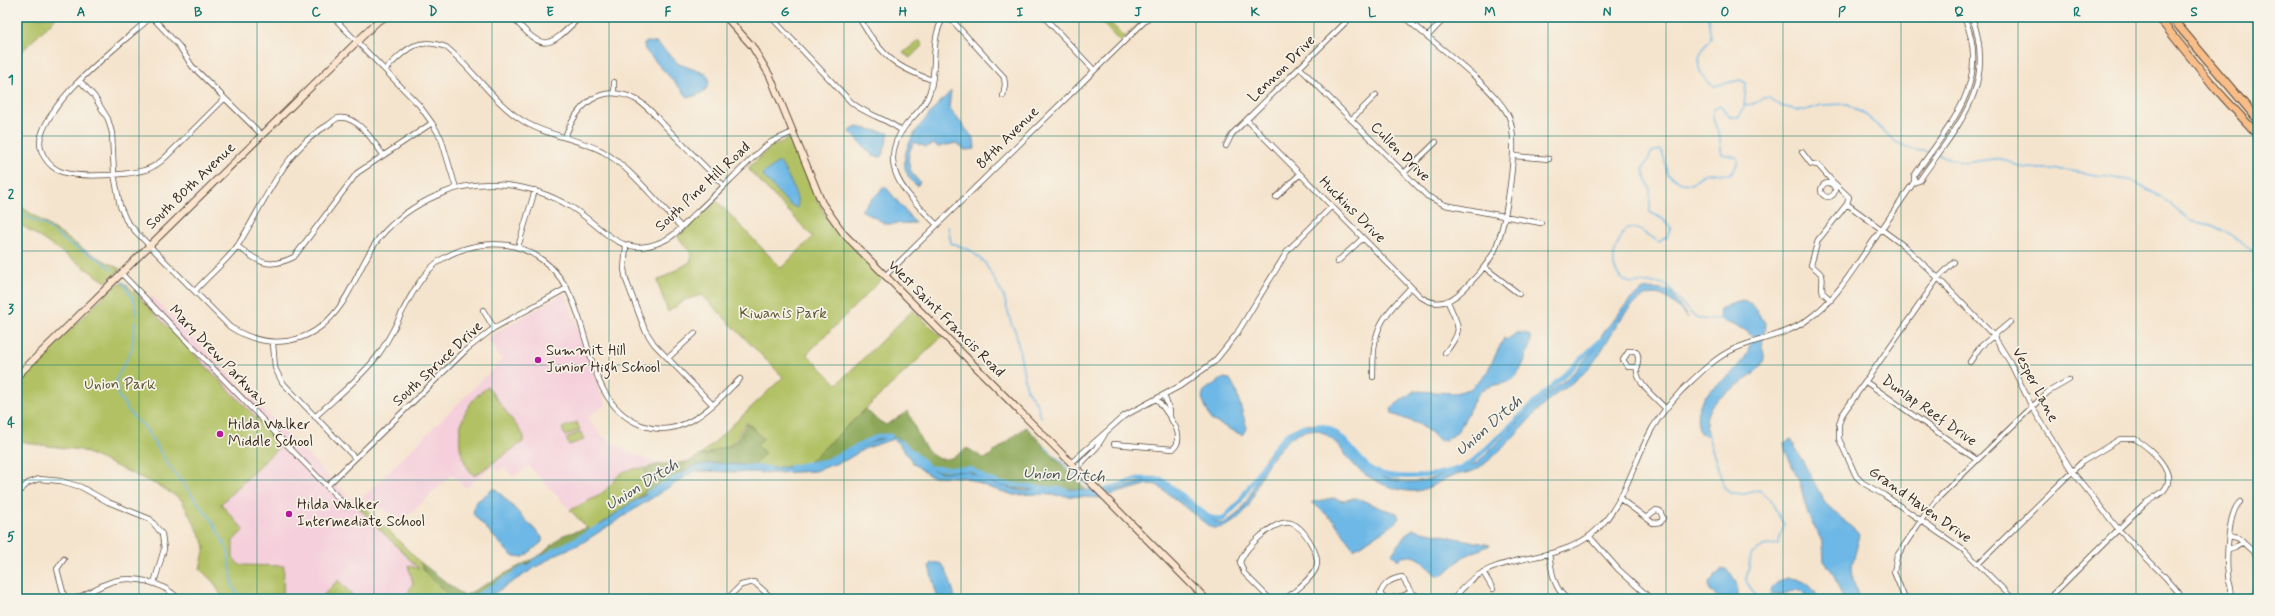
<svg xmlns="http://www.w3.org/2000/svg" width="2275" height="616" viewBox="0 0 2275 616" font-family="Mynerve,sans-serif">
  <rect width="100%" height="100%" fill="#f7f3e8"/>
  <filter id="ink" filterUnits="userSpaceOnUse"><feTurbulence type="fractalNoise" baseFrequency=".025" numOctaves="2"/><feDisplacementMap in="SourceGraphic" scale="8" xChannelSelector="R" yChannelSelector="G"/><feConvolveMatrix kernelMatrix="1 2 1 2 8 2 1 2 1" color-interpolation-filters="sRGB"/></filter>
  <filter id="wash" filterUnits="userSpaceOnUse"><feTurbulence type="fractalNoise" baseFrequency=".012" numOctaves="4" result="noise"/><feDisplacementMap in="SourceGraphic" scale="16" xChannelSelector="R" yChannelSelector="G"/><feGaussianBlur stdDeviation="0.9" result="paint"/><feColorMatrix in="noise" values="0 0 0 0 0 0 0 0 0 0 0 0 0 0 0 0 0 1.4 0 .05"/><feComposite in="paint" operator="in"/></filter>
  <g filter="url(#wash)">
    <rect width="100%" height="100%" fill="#f5e4cd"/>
    <path fill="#f5cfdb" d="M561,295h4l2,3 39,107 -19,12 13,17 10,8 22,12 28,10 -39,8 -23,24 -28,14 -41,-44 -16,11 -9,-10 -6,4 -5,-5 -27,22 -14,-14 -48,46 -42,-22 140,-138 -15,-22z
      M152,296l268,274 28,29h-199l-121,-230 13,-63z"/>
    <path fill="#b1c163" stroke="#767640" d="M17,17h40l-40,39z
      M1097,17h7l21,20 21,-20 -26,25z
      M919,40l4,5 -13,13 -7,-5z
      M790,138l3,3 19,48 17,33 54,56 -76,76 30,30 76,-74 29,27 -137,129 -48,3 -5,-1 12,-15 -7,-7 6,-8 -14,-14 -3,-1c-13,16 -4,19 -28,26 -6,2 -9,6 -17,6l82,-78 -81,-82 -17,5 -17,12 -11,-31 33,-19 2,-7 -14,-18 38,-37 65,68 32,-31 -63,-66 -1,-4 22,-20z
      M17,204l69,47 34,18 -14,13 -89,-60z
      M120,283l7,2 155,159 -61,60 23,26 -11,11v17l7,7 44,1 -1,30 38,2 17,-18 18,19h-133l-9,-16 -14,-14 5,-22 -2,-7 -22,-41 -22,-13 -78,-36 -48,-6 -16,-4v-58l94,-93z
      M488,387l36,49 -1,6 -49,34c-25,-27 -16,-71 14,-89z
      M577,422l3,8 -15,6 -3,-8z
      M581,432l3,8 -15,5 -3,-7z
      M646,468l-1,4 6,11c-15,22 -41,32 -60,49l-21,-22c9,-5 19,-9 28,-14 24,-17 13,-27 48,-28z
      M359,501l61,61 5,10 27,27h-47l8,-16 -5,-18 11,4 -64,-65z
      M2258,584v15h-15z"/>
    <path fill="#8ca759" stroke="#64683c" d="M866,409l10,10 10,6 22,-14c12,27 23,68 59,37l18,11 41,-32 60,63c-15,0 -30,-3 -45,-2 -16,1 -24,2 -39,-1 -11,-3 -18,-10 -28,-13 -13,-4 -30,3 -42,-4 -18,-9 -29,-40 -51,-32l-52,23 -24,5z
      M747,423l16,15 -6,8 8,7 -13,15 -9,-3 -27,-2 -23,3 -23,16 -33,17 14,-16 -6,-11 1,-4 14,-4h15l15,-3 11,-6h6l10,-6 11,-2 9,-6z
      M587,528l4,4 -7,5 -50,23 -40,27 -20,8 -3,4h-19l-27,-27 -5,-10 44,34 78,-42 21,-19z"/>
    <path fill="#6db8e6" stroke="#547182" d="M647,42l10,1 22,21 27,10c10,12 -7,23 -18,23l-43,-47 -1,-6z
      M951,91l-2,17 25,31 1,10 -10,1 -9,-7 -18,4 -4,-3 -8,3 -12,-5c-9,15 -7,29 6,40l-3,4c-35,-29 13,-72 34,-95z
      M857,127l32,6 -7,24 -9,-1 -24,-25z
      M779,162c6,6 23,40 18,46l-8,-4 -26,-28 -1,-2z
      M885,186l30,37 -29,1 -25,-14z
      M1653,289l17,2 18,27c-11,-10 -22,-28 -39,-23 -25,7 -41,49 -56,68 -12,15 -28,24 -42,35 -24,21 -48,55 -74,71 -8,5 -16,4 -25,7 -12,4 -22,13 -35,15 -19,2 -45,-10 -59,-22 -16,-15 -30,-48 -57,-37 -14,5 -34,30 -40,44 -5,9 -7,21 -12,29 -8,13 -25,27 -39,22l-53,-42 -8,-1 -49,14 -64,-4 -22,1 -24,-7 -26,-11 -34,-1 -16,-12 -15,-20 -6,-5 -29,10 -18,11 -31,11 -38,2 -83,-2 -112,72 -25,11 -72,45h-14l3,-4 20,-8 40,-27 50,-23 45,-33 41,-22 23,-16 23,-3 27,2 14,4 54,-4 78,-29 9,2 34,32 11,2 24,-1 27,13 29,7 18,-3 70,3 34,-10 13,-2 15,9 9,11 29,20 10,5c32,-12 31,-46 47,-70 7,-11 23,-20 33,-28 29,-7 41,16 59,34 26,27 61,27 92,10 9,-4 17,-2 26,-8l55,-55 41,-35 20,-22 11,-20 25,-30 13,-10z
      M1742,301l8,2 16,20c0,7 -3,14 -4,21 0,7 4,11 1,18 -11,24 -68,35 -55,70l-3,4 -5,-3c-13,-40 24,-46 42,-71 6,-8 8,-16 10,-26l-7,-6 -24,-10 -2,-4 1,-6 8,-5z
      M1516,333h9l5,3 1,6c-4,10 -7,24 -14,33 -8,12 -27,7 -36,16 -15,16 -17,46 -40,50l-22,-17 -27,-10 -1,-6 23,-17 41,2 15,-4 16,-15 18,-36 3,2z
      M1224,378l6,1 5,9 12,40 -5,7 -31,-15 -9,-22 2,-8z
      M1791,439l34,64 35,32 -8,31 1,13 6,20h-16l-10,-26 -9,-12 -1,-18 -15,-28 -8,-32 -14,-31 -2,-9z
      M493,489h3l46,48v5l-18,15 -12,-1 -39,-42 2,-11z
      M1333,498l10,3 11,-3 8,2 18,8 17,5 2,5 -5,6 -40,25 -20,-28 -22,-19z
      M1413,529l77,16 -27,12 -20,18 -6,1c-13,-11 -16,-23 -35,-20l-4,4 -6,-6 15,-21z
      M931,563c3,0 7,-1 10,1 5,2 14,30 14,35h-16l-2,-2 -8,-31z
      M1722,569h5c8,8 12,18 11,30h-18l-10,-8 -1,-9z
      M1789,578c15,1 23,7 30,21h-11l-7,-9c-10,0 -17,6 -28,5l-2,-3c2,-8 10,-13 18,-14z"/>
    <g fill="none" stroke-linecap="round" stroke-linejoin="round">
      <path stroke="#6db8e6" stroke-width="1.5" d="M1708,17l3,21c-15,17 -19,34 3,48l26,-6 6,3 -2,25 -5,9h-8l-11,-12c-14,5 -4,19 -1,30 2,6 1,13 3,19l14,3 2,4c-7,22 -16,10 -31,12 -7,2 -10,7 -16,11l-10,-1 -14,-9 -2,-14 -4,-10 -9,2 -9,17 7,20v23l14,8 7,8 -4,9 -8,5c-8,-5 -21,-16 -30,-14 -6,2 -7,7 -9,11 -6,12 -10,25 -1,37 11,14 34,2 47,9 3,1 6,6 8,9 16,18 21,31 47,24
        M1744,103l3,2 6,-1 10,-6h6l12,8 17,4h9l14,-5 27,-1 19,12 29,26 18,8 16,2 35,11 28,-4 13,2 19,7 39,2 70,11 28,17 28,23 21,4 17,8 27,20
        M17,210l16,10 12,5 23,18 31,16 14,11
        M948,226l3,17 19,7 15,13 19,34 7,26 5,10 11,57 10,14 4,13
        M123,282l12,20 1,11 -4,36 -16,31 2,15 16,23 9,7 29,45 39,49 17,31 5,37 8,12
        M1707,433l17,54 6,6 15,1 14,-4 11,9 14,26 -6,19 -15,2 -12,9 -5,26 11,17 12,-1 5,-4
        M1045,447l46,42v3"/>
      <path stroke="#6db8e6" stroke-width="4.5" d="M1317,425c25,2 35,29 53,43 21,16 82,8 103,-7l128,-121
        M902,443l28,25 41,1 14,9 17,6 65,6
        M1271,452l15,-17 17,-9
        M745,467l24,1
        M791,467l35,-6 53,-25h12
        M1100,492l37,-13h24l48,38 13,3 16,-16 26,-41
        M648,493l32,-17
        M533,562l66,-35
        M472,599l53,-32"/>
    </g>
  </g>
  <g filter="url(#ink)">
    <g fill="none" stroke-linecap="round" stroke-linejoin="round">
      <defs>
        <path id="street" d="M151,17c-33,30 -97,76 -110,119 -4,15 7,31 21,36 18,6 76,4 92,-6 10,-5 17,-15 25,-22 15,-15 30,-30 45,-45
          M152,17l27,29 13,20 70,69
          M333,17l86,88 13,18 9,15 15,50
          M512,17c33,36 35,32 68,0
          M771,17l80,85c15,13 35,16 51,29
          M858,17c5,6 8,14 14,21 17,24 32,32 60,42
          M949,17l55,60 1,8 -2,11
          M1044,17l50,53
          M2252,17l6,8
          M862,22l7,-5
          M1427,37l19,-20
          M1300,68l127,128 18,9 96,18
          M385,70c20,-20 31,-34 61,-23 27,22 47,55 77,74 24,15 54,17 79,30 27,15 57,53 79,76
          M80,81l14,15 14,23 4,14 2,41 6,32 6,14 10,12 94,95c38,24 80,19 108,-18 17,-22 24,-50 42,-72 16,-19 35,-32 58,-42 43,-19 93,-12 133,12 32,19 49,54 92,34 13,-5 23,-19 33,-28 22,-21 44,-43 66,-64l9,-7 22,-10
          M614,93v-11
          M1247,120l174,177c16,11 30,5 42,-7 12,-12 23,-23 31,-38 12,-27 26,-108 15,-135 -12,-28 -80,-78 -105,-100
          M1351,120l25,-25
          M565,137c12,-32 36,-56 72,-37 11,6 20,18 29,27 19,20 39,39 58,59
          M1226,146l6,-12 119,-117
          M1802,152l9,12 7,1 15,17
          M1514,156l35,3
          M1404,173l32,-31
          M1914,182v-6c34,-49 79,-95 50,-159
          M1821 190a7 7 0 1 1 14 0a7 7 0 1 1-14 0Z
          M1276,197l24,-23
          M1847,204l57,42 34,32 55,57 17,27 22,45 40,64 47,59 47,48 13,15 2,6
          M937,225c-28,-29 -64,-58 -31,-100 10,-12 20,-19 24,-34 8,-24 -1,-51 14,-74
          M237,246c22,16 30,24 57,11l63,-84 75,-50
          M626,246l-2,23 2,11 19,50 9,14 59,61
          M518,247l17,-57
          M1337,262l26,-24
          M1954,262l-16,16 -96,137 -3,9v15l17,37 7,7 21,12 81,56 48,48
          M1484,267l35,27
          M122,274l225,233
          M885,276l264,-259
          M195,291c13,-15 32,-30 43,-46 26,-41 46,-96 90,-120 3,-2 7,-6 10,-7 20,-3 36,24 45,37
          M1831,300l-8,-7c-4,-16 7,-13 -12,-28l7,-25 29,-36 2,-7 -16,-15 -2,2
          M483,310l11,18
          M273,343l2,25 7,14 73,76
          M1445,353c19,-24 14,-25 3,-51
          M668,358l27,-25
          M1970,362l10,-15 30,-25
          M1638,367h-10l-5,-7 6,-9h7c5,7 0,13 1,21 2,14 20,27 29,37
          M1373,377c0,-49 5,-55 38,-90
          M1866,382l111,78
          M1164,395l6,16v6
          M315,417c20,-19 47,-40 63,-62 21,-28 34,-77 64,-96 20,-12 42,-17 66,-14 21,4 40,16 52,33 33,43 23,124 81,147 42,16 72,-20 99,-46
          M1114,444l59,5c16,-14 -9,-38 -16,-51
          M1071,463l53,-47 56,-30 34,-24 22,-27 52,-85 44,-44
          M1077,468l20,-21 8,-13
          M327,486l140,-137 27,-21 73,-40
          M17,494l11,-11 11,-4 22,2 20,6 27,15 42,17 12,15 2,15 -10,34
          M1619,498l34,25 8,-1 2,-4 -3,-7 -4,-1 -9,7
          M1589,536l29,33 33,30
          M2229,536l9,2 20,18
          M2229,550l6,-2 8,-6
          M1549,554c3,18 4,33 18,45
          M64,559l-7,10 8,30
          M1979,563l103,-101 38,-23h15c14,8 44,34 29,51 -5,6 -14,9 -20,14l-96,95
          M1483,572l10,17
          M75,599c12,-5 27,-15 39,-18 22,-6 49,2 65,18
          M727,599l14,-14 13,-3 19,17
          M821,599h1
          M1270,599l-26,-26 -4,-11c5,-14 34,-43 51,-39 13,4 30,32 25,45 -5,12 -21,22 -30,31
          M1385,599l-5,-5c4,-11 11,-15 22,-17l9,15 11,7
          M1386,599l17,-3 8,-4
          M1454,599c36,-53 95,-30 138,-65 32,-26 41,-72 61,-107 8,-13 18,-25 28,-36 16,-15 33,-33 53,-42 25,-11 51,-13 73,-29 25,-17 40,-41 57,-66 17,-24 34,-48 50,-72l5,-1c37,-54 79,-94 53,-164
          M1905,599l-11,-27 3,-16 27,-40 14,-18 94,-91 16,-15 21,-12
          M2229,599c6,-8 -1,-16 -1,-24 -2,-17 0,-63 12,-73"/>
        <path id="secondary" d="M726,17l26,29 18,30 52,127 22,31 362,365
          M17,376l361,-355 8,-4"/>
        <path id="primary" d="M2158,17l58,72 42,46
          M2171,17l87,103"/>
      </defs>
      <use href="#street" stroke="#574638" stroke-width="6"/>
      <use href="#secondary" stroke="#574638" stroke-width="8"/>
      <use href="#primary" stroke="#574638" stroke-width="9"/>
      <use href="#street" stroke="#fff" stroke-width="4.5"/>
      <use href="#secondary" stroke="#fce5cf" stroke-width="6"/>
      <use href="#primary" stroke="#f8bd88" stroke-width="7"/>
    </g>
  </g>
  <path fill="none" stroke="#0f766e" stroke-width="1" stroke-opacity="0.55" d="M139,17v582M257,17v582M374,17v582M492,17v582M609,17v582M727,17v582M844,17v582M961,17v582M1079,17v582M1196,17v582M1314,17v582M1431,17v582M1548,17v582M1666,17v582M1783,17v582M1901,17v582M2018,17v582M2136,17v582M17,136h2241M17,251h2241M17,365h2241M17,480h2241"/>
  <g fill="#b5179e" stroke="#f7f3e8" stroke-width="1.5">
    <circle cx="538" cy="360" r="4"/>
    <circle cx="220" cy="434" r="4"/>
    <circle cx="289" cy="514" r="4"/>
  </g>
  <g text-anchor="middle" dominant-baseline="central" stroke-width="3.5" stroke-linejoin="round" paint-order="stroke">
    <g font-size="15" fill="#3b2a1e" stroke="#f7f3e8">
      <text transform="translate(1282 69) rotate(-45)">Lennon Drive</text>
      <text transform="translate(1008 138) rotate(-45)">84th Avenue</text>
      <text transform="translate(1400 152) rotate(45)">Cullen Drive</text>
      <text transform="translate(191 186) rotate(-44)">South 80th Avenue</text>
      <text transform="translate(703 187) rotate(-43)">South Pine Hill Road</text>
      <text transform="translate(1352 210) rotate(45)">Huckins Drive</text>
      <text transform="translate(946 319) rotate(45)">West Saint Francis Road</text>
      <text transform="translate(218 356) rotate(46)">Mary Drew Parkway</text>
      <text transform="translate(438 364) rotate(-43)">South Spruce Drive</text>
      <text transform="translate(2035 385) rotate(62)">Vesper Lane</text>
      <text transform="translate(1929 411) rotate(35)">Dunlap Reef Drive</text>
      <text transform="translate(1920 505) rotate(35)">Grand Haven Drive</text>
    </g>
    <g font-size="15" fill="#5e5733" stroke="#f7f3e8">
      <text x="783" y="314">Kiwanis Park</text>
      <text x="120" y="385">Union Park</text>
    </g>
    <g font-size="15" fill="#3b2a1e" stroke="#f7f3e8" text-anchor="start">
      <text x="546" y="351">Summit Hill<tspan x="546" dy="17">Junior High School</tspan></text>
      <text x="228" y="425">Hilda Walker<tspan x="228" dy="17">Middle School</tspan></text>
      <text x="297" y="505">Hilda Walker<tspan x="297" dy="17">Intermediate School</tspan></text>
    </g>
    <g font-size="16" font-style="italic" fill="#4a555a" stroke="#f7f3e8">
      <text transform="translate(1489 426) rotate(-41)">Union Ditch</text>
      <text transform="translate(1064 475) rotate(3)">Union Ditch</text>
      <text transform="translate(642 485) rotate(-32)">Union Ditch</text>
    </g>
  </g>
  <rect width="2275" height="616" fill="none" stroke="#f7f3e8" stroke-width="44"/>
  <rect x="22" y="22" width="2231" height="572" fill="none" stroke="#0f766e" stroke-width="1.5"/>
  <g font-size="13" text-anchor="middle" font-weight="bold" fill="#0f766e">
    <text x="81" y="16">A</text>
    <text x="198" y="16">B</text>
    <text x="316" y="16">C</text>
    <text x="433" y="16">D</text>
    <text x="550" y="16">E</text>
    <text x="668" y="16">F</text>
    <text x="785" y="16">G</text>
    <text x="903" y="16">H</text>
    <text x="1020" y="16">I</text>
    <text x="1138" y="16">J</text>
    <text x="1255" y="16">K</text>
    <text x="1372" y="16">L</text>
    <text x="1490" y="16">M</text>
    <text x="1607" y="16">N</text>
    <text x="1725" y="16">O</text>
    <text x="1842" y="16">P</text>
    <text x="1959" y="16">Q</text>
    <text x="2077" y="16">R</text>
    <text x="2194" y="16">S</text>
    <text x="11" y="84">1</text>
    <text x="11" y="198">2</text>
    <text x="11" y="313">3</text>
    <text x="11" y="427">4</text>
    <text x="11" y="541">5</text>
  </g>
</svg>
